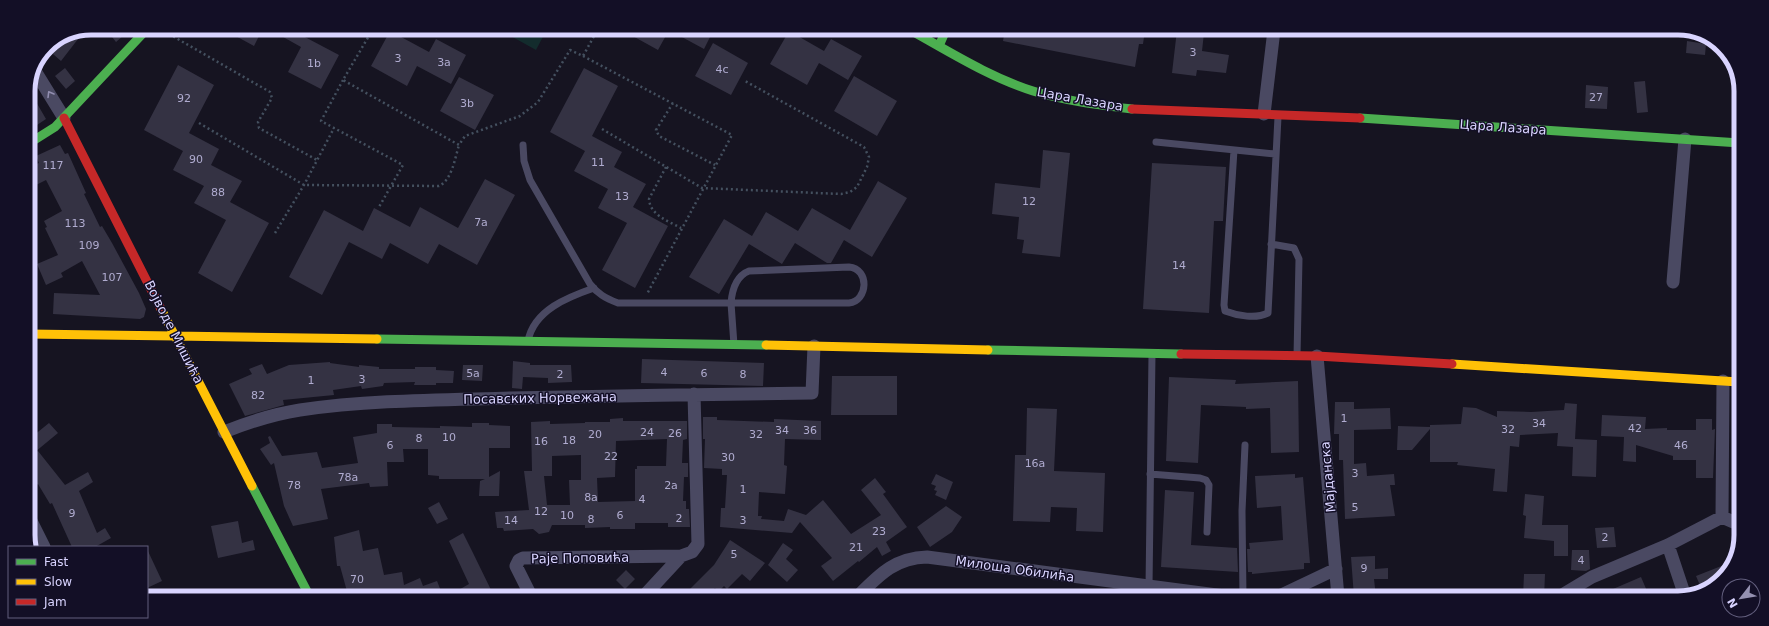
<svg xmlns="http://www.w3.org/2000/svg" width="1769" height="626" viewBox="0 0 1769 626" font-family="'DejaVu Sans',sans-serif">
  <rect width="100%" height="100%" fill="#161421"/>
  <path fill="#132c2d" d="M498,29h49l-11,21z"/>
  <path fill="#343243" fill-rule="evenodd" d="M105,28h27l-16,14z
    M221,28h42l-9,18z
    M267,28h40l-4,8 36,19 -18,34 -33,-17 13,-25z
    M620,29h94l-10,20 -35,-19 -11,20z
    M85,30l-24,31 -15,-13v-2z
    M1005,30h140l-2,14h-4l-4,23 -132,-26z
    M1177,30l27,3 -2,18 27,4 -3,18 -29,-3 -1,6 -24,-3z
    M390,31l39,21 7,-13 30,16 -15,29 -34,-18 -10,20 -36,-20z
    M789,31l35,20 7,-12 31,17 -14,24 -29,-17 -12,22 -37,-21z
    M1687,41l19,3 -1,11 -19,-2z
    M713,43l35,20 -17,32 -36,-19z
    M178,65l36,20 -25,48 30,16 -8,16 31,16 -12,21 39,21 -37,69 -34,-19 28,-53 -32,-17 10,-17 -31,-16 10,-19 -39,-21z
    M65,68l10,13 -9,8 -11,-13z
    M584,68l34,18 -26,50 30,16 -8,15 32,17 -13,23 35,19 -33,62 -33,-18 25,-47 -29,-15 10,-19 -34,-18 11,-20 -35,-19z
    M854,76l43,25 -20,35 -43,-25z
    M459,77l35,18 -19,35 -35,-19z
    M1645,81l3,31 -11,1 -3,-31z
    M1586,85l22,2 -1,22 -22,-1z
    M28,88l18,31 -18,12z
    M60,145l5,9 3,-1 18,40 -2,1 16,33 2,-1 10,17 27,50 7,16 -2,8 -4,2 -87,-5 1,-21 46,2 -18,-34 -21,12 2,4 -17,8 -9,-21 21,-9 -13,-27 2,-1 -3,-6 18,-10 -16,-31 -18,9v-22l11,-4 -3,-7z
    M1043,150l27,3 -10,104 -38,-4 2,-13 -7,-1 2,-22 -27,-3 3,-31 45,5z
    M1152,163l74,4 -3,54h-9l-5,92 -66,-4z
    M485,179l30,16 -38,70 -38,-21 -11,20 -38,-21 -8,16 -33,-17 -27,53 -33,-18 35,-67 39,21 11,-23 36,19 10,-20 38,21z
    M878,181l29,17 -35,59 -28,-17 -13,23h-4l-32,-20 -13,21 -33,-20 -30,50 -30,-17 35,-58 28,17 14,-24 32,19 14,-23 38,22z
    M642,359l122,4 -1,23 -122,-3z
    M513,361l17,2v2h41l1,17 -24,1v-5l-25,-1 -1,12 -10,-1z
    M330,362v1l29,4v-2l20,2v2h36v-2h21v3l18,1 -1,12h-17v2h-22l1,-3 -31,1 -1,3 -21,3 -1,-3 -28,4 1,5 -51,5 1,5 -39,11 -16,-32 23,-10 -3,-5 13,-5 5,10 22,-9z
    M463,365h20l-1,16 -20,-1z
    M832,376h65v39h-66z
    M1169,377l67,3 -1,4 63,-3 1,71 -28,1 -1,-45 -24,1v-2l-45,-2 -3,58 -32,-2z
    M1335,402h19v7l36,-1 1,21 -37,1v34l12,-1 1,13 27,-2 1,11h-5l5,31 -50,3 -2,-59h-4v-26h-5z
    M1565,403l12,1 -2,35 22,1 -1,37 -24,-1 1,-29 -16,-1 1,-13 -38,2 -1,12 -9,-1 -3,46 -14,-1 2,-22 -38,-4 1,-3h-28v-33l-18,21h-15l1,-24 32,1v-2l31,-1 2,-17 13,1 21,9v-6l34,1 33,-2z
    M1027,408l30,1 -3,62 51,2 -2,59 -27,-1 1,-23 -26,-1 -1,15 -37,-1 2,-66h11z
    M1602,415l44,2 -1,12 22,-1v2h29v-11h16v11l3,-1 -2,49h-17v-18h-23v-4l-37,-11v17l-13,-1 1,-24 -23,-1z
    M703,417h14v3l57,2v-3l47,2v19l-36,-1 -1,26 3,1 -2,28 -26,-2 -1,24h4l-1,3 23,2 4,-12 18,6 17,-15 28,34 30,-19 -20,-25 14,-12 11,14 -3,2 24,33 -21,15 5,9 -9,5 -5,-9 -18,15 -1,-1 -25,20 -12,-15 11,-8 -32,-36 -8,11 -72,-6 1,-19h4l2,-33h-5v-6l-18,-1 1,-29h-2z
    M623,418v3h64v18l-4,1 -1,23h6v14h-4l-1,24h3v8h3l1,18h-22v-4h-33v6h-25v-2l-25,1v-3h-33l-3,7 -10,2 -6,-5 -29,2 -1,-3h-6l-2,-16 34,-2 -5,-39h8l-1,-49 19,-1v3l35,-1v-1h25v-3zM667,439l-1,27h-29v3h-2v32l-37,1 -1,-24 18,-1 1,-36zM581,455v25h-12l1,25h-23l-3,-29h8v-20z
    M49,423l9,10 -23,19 -7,-8v-4z
    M472,423h17v2l21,1v22h-21v29l11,-6 -1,25h-20l1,-15 5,-2h-46v-3l-11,-1v-26h-25l1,13h-17l1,24 -18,1 -1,-4 -48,6 7,30 -35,7 -9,-20 -10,-43 -3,2 -11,-16 10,-6 -2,-6 2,-1 12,20 35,-4 5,16 36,-5 -5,-26 24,-4v-9h15v3l48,1v-2l32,1z
    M38,451l27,34 23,-13 5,10 -14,9 18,42 8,-5 6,10 -16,9h-23l-20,-44 -2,1 -12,-20 -4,3 -6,-8v-21z
    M936,474l17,8 -7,18 -11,-5 2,-4 -3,-1 2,-4 -5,-2z
    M1295,474v4l8,-1 7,86h-6v6l-52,5v-2h-4l-1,-23h3l-1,-6 34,-3 -2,-34 -24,2 -2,-32z
    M1165,490l29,2 -3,53 46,3 1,24 -77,-5z
    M1525,494l19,2 -2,29h26v31h-14v-15l-30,-3 2,-22 -3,-1z
    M439,502l9,17 -11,5 -9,-16z
    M946,506l16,11 -10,15 -22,15 -13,-20z
    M238,521l4,22 11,-3 2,10 -37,8 -7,-32z
    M1614,527l2,20 -19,1 -2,-20z
    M359,530l4,21 15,-3 6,27 18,-3 2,13 16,-7 3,8 14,-5 6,15 -95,-1 -8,-29h-3l-3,-29z
    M463,533l10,20 21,43h-46l21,-12 -20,-43z
    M730,540l35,23 -15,18 -8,-7 -15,15 -3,-3 -6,6 -3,-4 -7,8h-25l31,-31z
    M783,543l10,7 -7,9 12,11 -11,12 -19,-17z
    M147,549l15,32 -15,7z
    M1572,550h17l1,19 -4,2 -15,-1z
    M1375,556v13l13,-1v11h-14l2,18h-22l-3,-40z
    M1734,561l-18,24 -14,5 -6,-14z
    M626,570l9,9 -10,10 -9,-9z
    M1524,574h21l-1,24 -21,-1z
    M1641,577l9,21h-58z"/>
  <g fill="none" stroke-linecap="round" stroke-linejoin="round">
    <path stroke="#44505f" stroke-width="2.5" stroke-dasharray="2 3" stroke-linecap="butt" d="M373,29l-30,51 116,65 6,-9 55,-20 18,-14 32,-52 13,6 15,-27
      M169,34l101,58 2,6 -14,24 1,6 58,32
      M583,56l149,79 -85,159
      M343,80l-22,41 82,44 -24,42
      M673,103l-17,27 3,6 56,29
      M199,123l105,62 135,1c13,-6 16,-28 20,-41
      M602,129l100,59 139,6 9,-2 7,-5 10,-20 2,-10 -5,-10 -119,-66
      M666,167l-17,32c1,16 19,22 32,29
      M275,233l29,-48 30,-57"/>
    <path stroke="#4a4962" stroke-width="7" d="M1156,142l119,12
      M523,145l1,16 6,19 60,104c8,10 15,14 28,19h231c19,-2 21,-34 0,-36l-100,4c-13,5 -17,20 -18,32l3,42
      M1234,150l-10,155 1,6c13,5 31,8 43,2l10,-196
      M1271,244l23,4 5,11 -2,97
      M528,341c6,-31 40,-44 66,-53
      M1150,474l50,4 6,2 3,5 -2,47
      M1149,587l3,-233
      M1243,597l-1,-86 3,-66"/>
    <path stroke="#4a4962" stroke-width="13" d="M35,71l29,47
      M1264,114l10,-84
      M1673,282l12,-143
      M1317,356l21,241
      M224,432c25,-10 50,-18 76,-22 69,-10 140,-10 211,-12 100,-2 201,-4 301,-5l2,-47
      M28,515l16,32
      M1722,517l1,-136
      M1722,517l16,7
      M1668,545l17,51
      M531,596l-15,-30 3,-6 4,-2 158,-2
      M644,596l37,-40 11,-4 6,-8 -4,-150
      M858,596c22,-22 37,-38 69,-39l305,40
      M1277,597l59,-28
      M1557,598l35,-21 76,-32 54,-28"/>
    <path stroke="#4caf50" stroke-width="9" d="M910,30c40,22 79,47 123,61 32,10 66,14 99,18
      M939,46l7,-16
      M1360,118l380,25
      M28,144l27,-17 93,-99
      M377,339l389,6
      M988,350l193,4
      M252,486l57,109"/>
    <path stroke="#ffc107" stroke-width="9" d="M161,309l14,27 202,3
      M28,334l147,2 77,150
      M766,345l222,5
      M1452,364l287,18"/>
    <path stroke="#c62828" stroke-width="9" d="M1132,109l228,9
      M64,118l97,191
      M1181,354l136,2 135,8"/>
  </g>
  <defs><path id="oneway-chevron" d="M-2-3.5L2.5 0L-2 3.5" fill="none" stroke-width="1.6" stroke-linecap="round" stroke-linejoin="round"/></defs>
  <use stroke="#928eb0" href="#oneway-chevron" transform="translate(50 94) rotate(-121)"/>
  <g text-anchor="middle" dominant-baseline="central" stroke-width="3" stroke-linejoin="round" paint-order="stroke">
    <g font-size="11" fill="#b0acd0">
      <text x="1193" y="52">3</text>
      <text x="398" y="58">3</text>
      <text x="444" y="62">3a</text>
      <text x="314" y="63">1b</text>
      <text x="722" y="69">4c</text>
      <text x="1596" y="97">27</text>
      <text x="184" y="98">92</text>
      <text x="467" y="103">3b</text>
      <text x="196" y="159">90</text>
      <text x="598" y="162">11</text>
      <text x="53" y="165">117</text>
      <text x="218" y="192">88</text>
      <text x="622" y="196">13</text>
      <text x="1029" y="201">12</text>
      <text x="481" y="222">7a</text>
      <text x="75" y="223">113</text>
      <text x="89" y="245">109</text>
      <text x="1179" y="265">14</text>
      <text x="112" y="277">107</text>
      <text x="664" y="372">4</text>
      <text x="473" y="373">5a</text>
      <text x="704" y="373">6</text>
      <text x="560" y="374">2</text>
      <text x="743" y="374">8</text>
      <text x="362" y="379">3</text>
      <text x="311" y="380">1</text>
      <text x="258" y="395">82</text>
      <text x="1344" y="418">1</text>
      <text x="1539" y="423">34</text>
      <text x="1635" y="428">42</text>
      <text x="1508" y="429">32</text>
      <text x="782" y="430">34</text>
      <text x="810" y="430">36</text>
      <text x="647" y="432">24</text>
      <text x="675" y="433">26</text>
      <text x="595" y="434">20</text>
      <text x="756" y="434">32</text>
      <text x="449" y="437">10</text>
      <text x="419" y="438">8</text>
      <text x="569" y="440">18</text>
      <text x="541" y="441">16</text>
      <text x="390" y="445">6</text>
      <text x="1681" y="445">46</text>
      <text x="611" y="456">22</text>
      <text x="728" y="457">30</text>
      <text x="1035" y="463">16a</text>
      <text x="1355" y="473">3</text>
      <text x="348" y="477">78a</text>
      <text x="294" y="485">78</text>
      <text x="671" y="485">2a</text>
      <text x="743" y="489">1</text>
      <text x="591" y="497">8a</text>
      <text x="642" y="499">4</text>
      <text x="1355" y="507">5</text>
      <text x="541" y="511">12</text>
      <text x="72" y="513">9</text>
      <text x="567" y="515">10</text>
      <text x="620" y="515">6</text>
      <text x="679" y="518">2</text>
      <text x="591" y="519">8</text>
      <text x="511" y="520">14</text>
      <text x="743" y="520">3</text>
      <text x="879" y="531">23</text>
      <text x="1605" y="537">2</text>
      <text x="856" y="547">21</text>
      <text x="734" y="554">5</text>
      <text x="1581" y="560">4</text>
      <text x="1364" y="568">9</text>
      <text x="357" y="579">70</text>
    </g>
    <g font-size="13" fill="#d9d4ff" stroke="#130f26">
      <text transform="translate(1080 99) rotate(10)">Цара Лазара</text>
      <text transform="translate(1503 127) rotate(4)">Цара Лазара</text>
      <text transform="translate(174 332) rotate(63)">Војводе Мишића</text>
      <text transform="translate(540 398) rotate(-1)">Посавских Норвежана</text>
      <text transform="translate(1328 477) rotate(-95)">Мајданска</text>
      <text transform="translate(580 558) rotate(-1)">Раје Поповића</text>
      <text transform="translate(1015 569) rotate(8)">Милоша Обилића</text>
    </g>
  </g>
  <path d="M0 0H1769V626H0ZM91 35H1678A56 56 0 0 1 1734 91V535A56 56 0 0 1 1678 591H91A56 56 0 0 1 35 535V91A56 56 0 0 1 91 35Z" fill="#130f26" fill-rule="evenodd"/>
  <path fill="none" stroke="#d9d4ff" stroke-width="5" d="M91 35H1678A56 56 0 0 1 1734 91V535A56 56 0 0 1 1678 591H91A56 56 0 0 1 35 535V91A56 56 0 0 1 91 35Z"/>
  <rect x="8" y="546" width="140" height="72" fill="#130f26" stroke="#625e7d"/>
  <rect x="16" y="559" width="20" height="6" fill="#4caf50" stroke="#625e7d"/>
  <text x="44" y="566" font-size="12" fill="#d9d4ff">Fast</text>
  <rect x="16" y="579" width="20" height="6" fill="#ffc107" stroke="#625e7d"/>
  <text x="44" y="586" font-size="12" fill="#d9d4ff">Slow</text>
  <rect x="16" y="599" width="20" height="6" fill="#c62828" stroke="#625e7d"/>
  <text x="44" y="606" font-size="12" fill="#d9d4ff">Jam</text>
  <g transform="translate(1741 598) rotate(239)"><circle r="19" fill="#130f26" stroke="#625e7d"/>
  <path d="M0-3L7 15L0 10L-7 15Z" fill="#9591b1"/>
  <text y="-6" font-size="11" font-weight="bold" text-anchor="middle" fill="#d9d4ff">N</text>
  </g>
</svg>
